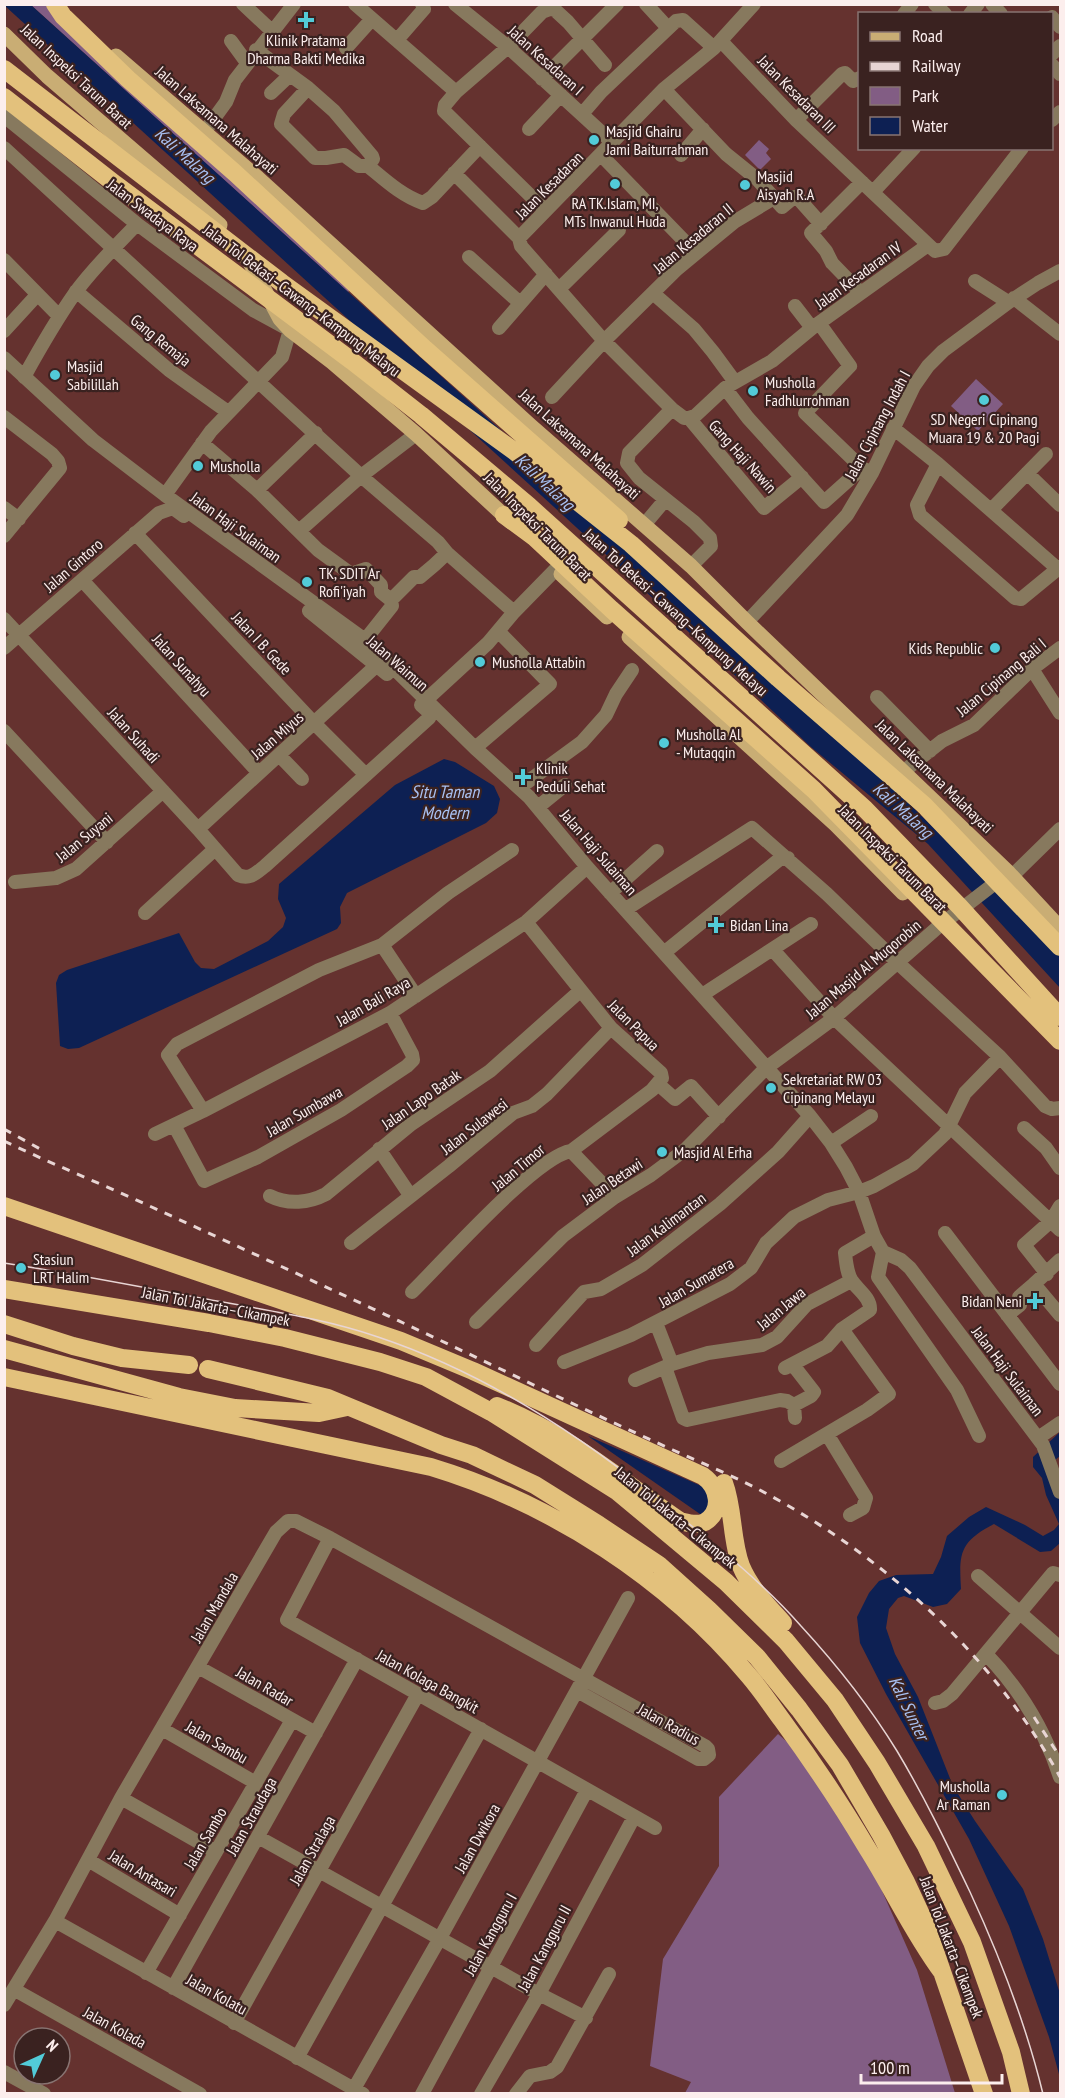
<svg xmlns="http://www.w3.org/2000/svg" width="1065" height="2098" viewBox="0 0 1065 2098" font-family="'PT Sans Narrow',sans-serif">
  <rect width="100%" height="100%" fill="#65322f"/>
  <path fill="#825d84" d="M31,5h24l301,279 -8,8z
    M759,140l10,9 -3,4 5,6 -11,11 -15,-15z
    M976,379l27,25 -25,27 -27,-25z
    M778,1734l56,48 83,188 38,123h-270l6,-11 -41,-16 13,-107 56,-93v-69z"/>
  <path fill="#0d2053" d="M4,5h27l830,751 199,197v35l-132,-144 -117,-97 -200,-188z
    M444,759l11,3 39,24 6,13 -3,14 -11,10 -139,70 -7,14 1,16 -4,6 -258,119 -11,1 -8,-3 -4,-63 3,-8 8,-5 112,-37 16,29 6,6 13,1 54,-28 15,-14 3,-9 -8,-19 1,-15 116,-99z
    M1060,1432v24l-11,9 11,32v46l-9,8 -11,1 -46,-28c-35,18 -35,30 -33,65l-14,15 -14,3 -29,-11 -6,2 -9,11 -3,19 9,26 23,43 35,89 22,35 48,68 20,50 17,55v84l-11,-41 -40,-111 -40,-87 -83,-145 -26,-51 -3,-26 12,-24 10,-12 17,-6 37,-1 8,-17 6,-21 22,-19 17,-10 39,18 18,11 11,-6 5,-6 -13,-29 -4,-17 -9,-11v-10z
    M588,1436l120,53 5,6 -7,18 -6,1z"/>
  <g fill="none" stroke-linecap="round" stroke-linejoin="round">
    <path stroke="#87795e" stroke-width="14" d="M243,4l30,28
      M355,4l101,88 -11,13 -1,6 101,99
      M455,4l53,43 105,96
      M646,4l22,24
      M935,4l10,10
      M992,4l9,10
      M904,14l8,-10
      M970,14l8,-10
      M1052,17l8,10
      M397,40l27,-31 -2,-5
      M231,41l16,22
      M721,41l75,79 139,131 9,-2 78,-101
      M346,48l26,-29
      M256,50l52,38 26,23 38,45 1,3 -5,7c17,14 34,30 55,37l9,-6 48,-51
      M1052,54l8,-8
      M1052,65l8,9
      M542,79l75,-75
      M308,88l-24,26 -3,10 34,34h11l18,-3 15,11h9
      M664,89l62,65 31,25 25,28 12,-10h3l24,27
      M456,92l52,-45 34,-35 8,-3 5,1 13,12 37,43
      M271,93l18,-17
      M582,114l19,-22 75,-71 7,-1 31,28
      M4,116l133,108 116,86 37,20 -8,27 -71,74 -46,64
      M796,120l46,-46 3,-1 8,8 7,-3
      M1052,120l8,-8
      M529,129l32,-34
      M205,131l21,-29 9,-22 59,-76
      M4,148l357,328 77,66 9,11 67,59
      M601,155l95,98
      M681,155l22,-26
      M454,173l65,65
      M873,192l41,-44
      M519,238l145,-149 50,-41 40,-44
      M519,238l2,8 83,95 68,68 12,9h5
      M469,257l51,46
      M4,260l55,56
      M975,281l33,21
      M559,289l60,-59
      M76,291l93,79 59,42
      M861,293l-29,-30 -6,-12 -15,-18 51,-51
      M654,294l40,35 19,23 22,30
      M1014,298l46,36
      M795,306l17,22
      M819,323l31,43 -45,47 57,55 10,5
      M499,328l47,-54
      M4,331l33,-36
      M4,358l89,82 72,55 200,145 110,108 54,49 58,70 223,249 21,27 15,24 13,25 15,44 9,16 18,8 9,8 133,177 17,47
      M24,377c16,-29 32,-57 51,-84 18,-25 41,-47 62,-69
      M725,388l23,30 76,84 38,-34
      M552,397l52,-56 73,-72 57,-47 40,-24
      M672,409l-43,44 -2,10 12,15 55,44 16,16 1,8 -20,20
      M4,417l48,37 6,7 2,7 -56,68
      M689,418l6,-2 30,-28 47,-27 40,-33 116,-83
      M689,418l75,90 38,-31
      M893,428l45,36 120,105
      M202,443l55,47 61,60 33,24 15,-5 15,16v7l10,8 1,6 -27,34
      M938,464l-21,41 3,10 95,83 6,1 39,-32
      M1027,473l33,32
      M257,490l59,-57
      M4,508l15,11
      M991,510l55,-56
      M644,525l21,-25
      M299,531l62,-55 55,-42
      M135,533l179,190 52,52
      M82,580l177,193
      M391,600l23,-23h6c10,-8 18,-15 27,-24
      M309,611l78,63
      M4,619l194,210 40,46c12,5 18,-2 27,-9l164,-148 2,-4 -10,-9
      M747,622l100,-107 25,-42 42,-87 14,-20 15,-15 66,-49 29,-19 22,-12
      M4,648l155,-135 14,-5 11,8
      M1032,669l28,44
      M877,697l53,54
      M426,700l62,-57 26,-31 42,-43
      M4,731l103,111
      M475,748l75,-64 -51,-52
      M279,755l23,24
      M904,771l38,-30 32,-16 58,-56 28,-21
      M519,788l63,-46 24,-27 10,-21 16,-24
      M538,807l27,-22
      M198,829l179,-164
      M1012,876l48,-47
      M15,882l41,-4 20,-9 87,-78
      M610,893l47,-42
      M626,909l126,-81 75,66 71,69 102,94 45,49 7,3 8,-1
      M145,913l70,-64
      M773,950l61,68 226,212
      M665,952l116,-94h7
      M702,995l109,-71
      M416,996l-34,-51 66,-52 64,-43
      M658,1084l17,15 16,-13 28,31
      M203,1111l-35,-56 9,-11 142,-74 63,-25
      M174,1125l30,56 54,-24 83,-47 66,-44 6,-6 -1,-6 -22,-41
      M1024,1128l22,20 14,20
      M155,1134l48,-23 187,-98 136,-91 61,-55
      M831,1143l40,-27
      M379,1149l31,46
      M571,1151l44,46
      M270,1196c18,9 39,7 56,-2l84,-69 80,-54 90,-80
      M945,1233l115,151
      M351,1243l98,-77 64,-53 19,-7 15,-12 64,-66
      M883,1252l-5,25 79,113 22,46
      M1060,1260l-26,24 26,31
      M1047,1274l-23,-29 27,-24 9,-15
      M412,1292c31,-30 123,-135 159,-141l81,-61 10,-12 -1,-5 -50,-45 -85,-106
      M1007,1315l13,-10 -1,-8 15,-13
      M476,1322l87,-86 52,-39 36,-22 35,-26 80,-81 68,-50 104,-91 65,-50
      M656,1323l16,41
      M536,1345l48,-53 17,-3 41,-24 78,-61 58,-52 32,-36
      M564,1362l67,-27 99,-51 21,-16 15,-25 28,-26 34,-17 31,-8 15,-6 39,-22 32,-30 20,-41 35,-36
      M793,1365l21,27 -3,4 -17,9 1,13
      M665,1367l18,51 4,2 93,-20 7,1 7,4
      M785,1368l42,-22 15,-17 28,-19c1,-12 -12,-20 -18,-29 -5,-7 -6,-19 -7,-28l29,-17
      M635,1380l37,-16 36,-11 54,-8 15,-8 30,-33 44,-23
      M827,1434l39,64 -3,10 -13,7
      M1038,1438l22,-15
      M781,1461l86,-51 22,-16 -47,-65
      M330,1538l-43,82 368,208
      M978,1576l82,72
      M986,1654c34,35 59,77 74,123
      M198,1667l118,66
      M935,1703l8,-2 9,-7 101,-121 7,2
      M162,1729l94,54
      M121,1798l95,54
      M258,1837l281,157 47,24
      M88,1860l92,55
      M55,1921l308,173
      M146,1973l146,-253
      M173,1988l184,-329
      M15,1990l185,104
      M4,2005l51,-84 66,-123 155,-266 12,-11h8l34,17 375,208 3,3 1,6 -5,4h-6l-121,-68
      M234,2023l184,-329
      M297,2058l184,-329
      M4,2072l40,22
      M351,2094l89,-156 188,-340
      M422,2094l165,-304
      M481,2094l58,-100 95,-177
      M516,2094l14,-18 20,-4 7,-5 52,-93"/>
    <path stroke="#c9ad74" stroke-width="15" d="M4,34l43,42 173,149
      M116,56l142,122 273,248 160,140 56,56 262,251 51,55
      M247,257l33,62 10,11 42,32 84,72 95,88
      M561,574l46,43
      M629,637l207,188 67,68"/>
    <path stroke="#e3c17c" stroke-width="18" d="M55,4l8,12 65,63 107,94 190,176 194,171
      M4,69l278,214 232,168 117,93 147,134 146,127 136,142
      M4,97l111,87 237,177 69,54 108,91 336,303 95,98 100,110
      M504,515l30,22 77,72 203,181 246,251
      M4,1206l397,135 72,30 230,105c15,11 21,34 2,46 -8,4 -17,1 -25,-1 -61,-42 -113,-87 -183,-115
      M4,1289l205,34 76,15 95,24 46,15 65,35 127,80 108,90 60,59 49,59 42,63 49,83 46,96 39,110 10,42
      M4,1324l69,22 49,12 67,7
      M4,1349l175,48 56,11 84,5 28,-6
      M208,1369l120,29 113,47 31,10 63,30 64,40 60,40 50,45 48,47 42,52 41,56 41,70 25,47 20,43 58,169
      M4,1377l427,90c122,37 237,112 318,209 12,14 22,29 33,44 30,41 59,84 85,128 26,41 46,85 75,124
      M724,1483c10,27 7,57 17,83 9,22 27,40 42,57"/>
    <path stroke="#e8d5d4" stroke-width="1.5" d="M4,1263c72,11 142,25 213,38 53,10 109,18 161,36 102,34 195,93 278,160 50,41 102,80 145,129 35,38 69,81 96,125 27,45 50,93 73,141 30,65 56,132 73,202"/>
    <path stroke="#e8d5d4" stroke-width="3" stroke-dasharray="8 8" stroke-linecap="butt" d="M4,1129l38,21
      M4,1141c46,22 93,41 139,62 133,61 267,122 399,186 44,21 87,41 131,61 27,12 55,24 81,37 126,65 238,166 306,290
      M1034,1717l26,40"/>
  </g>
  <g fill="#52cbd8" stroke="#3a2220" stroke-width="2">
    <path d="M303 11h6v6h6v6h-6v6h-6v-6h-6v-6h6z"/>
    <circle cx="594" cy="140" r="6"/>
    <circle cx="615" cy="184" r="6"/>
    <circle cx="745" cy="185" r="6"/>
    <circle cx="55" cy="375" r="6"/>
    <circle cx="753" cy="391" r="6"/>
    <circle cx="984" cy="400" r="6"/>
    <circle cx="198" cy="466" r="6"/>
    <circle cx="307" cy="582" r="6"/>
    <circle cx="995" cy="648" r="6"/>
    <circle cx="480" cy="662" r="6"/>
    <circle cx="664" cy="743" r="6"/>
    <path d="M520 768h6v6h6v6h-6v6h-6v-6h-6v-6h6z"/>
    <path d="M713 916h6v6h6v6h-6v6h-6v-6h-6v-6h6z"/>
    <circle cx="771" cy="1088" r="6"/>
    <circle cx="662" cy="1152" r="6"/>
    <circle cx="21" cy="1268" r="6"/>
    <path d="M1032 1292h6v6h6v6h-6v6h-6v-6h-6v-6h6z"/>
    <circle cx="1002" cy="1795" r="6"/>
  </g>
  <g text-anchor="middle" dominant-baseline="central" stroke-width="4.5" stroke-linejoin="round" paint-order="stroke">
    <g font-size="16" fill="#fceeed" stroke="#3a2220" text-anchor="start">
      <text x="306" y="40" text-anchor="middle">Klinik Pratama<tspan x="306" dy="18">Dharma Bakti Medika</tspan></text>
      <text x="606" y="131">Masjid Ghairu<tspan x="606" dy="18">Jami Baiturrahman</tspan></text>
      <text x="757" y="176">Masjid<tspan x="757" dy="18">Aisyah R.A</tspan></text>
      <text x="615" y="203" text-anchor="middle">RA TK.Islam, MI,<tspan x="615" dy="18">MTs Inwanul Huda</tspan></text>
      <text x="67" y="366">Masjid<tspan x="67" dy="18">Sabilillah</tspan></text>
      <text x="765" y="382">Musholla<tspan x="765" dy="18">Fadhlurrohman</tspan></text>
      <text x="984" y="419" text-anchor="middle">SD Negeri Cipinang<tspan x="984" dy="18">Muara 19 &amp; 20 Pagi</tspan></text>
      <text x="210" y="466">Musholla</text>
      <text x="319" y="573">TK, SDIT Ar<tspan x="319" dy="18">Rofi'iyah</tspan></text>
      <text x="983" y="648" text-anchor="end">Kids Republic</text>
      <text x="492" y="662">Musholla Attabin</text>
      <text x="676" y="734">Musholla Al<tspan x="676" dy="18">- Mutaqqin</tspan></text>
      <text x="536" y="768">Klinik<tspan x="536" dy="18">Peduli Sehat</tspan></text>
      <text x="730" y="925">Bidan Lina</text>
      <text x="783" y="1079">Sekretariat RW 03<tspan x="783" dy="18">Cipinang Melayu</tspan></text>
      <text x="674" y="1152">Masjid Al Erha</text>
      <text x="33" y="1259">Stasiun<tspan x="33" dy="18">LRT Halim</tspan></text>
      <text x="1022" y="1301" text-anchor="end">Bidan Neni</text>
      <text x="990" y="1786" text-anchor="end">Musholla<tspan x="990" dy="18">Ar Raman</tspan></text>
    </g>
    <g font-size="16" fill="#fceeed" stroke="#3a2220">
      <text transform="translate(546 60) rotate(42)">Jalan Kesadaran I</text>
      <text transform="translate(77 76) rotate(43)">Jalan Inspeksi Tarum Barat</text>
      <text transform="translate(797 94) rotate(45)">Jalan Kesadaran III</text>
      <text transform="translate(217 120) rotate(41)">Jalan Laksamana Malahayati</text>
      <text transform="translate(549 185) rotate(-45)">Jalan Kesadaran</text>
      <text transform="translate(153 215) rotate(37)">Jalan Swadaya Raya</text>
      <text transform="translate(693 238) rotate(-40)">Jalan Kesadaran II</text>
      <text transform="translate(858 275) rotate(-36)">Jalan Kesadaran IV</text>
      <text transform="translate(302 300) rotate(37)">Jalan Tol Bekasi–Cawang–Kampung Melayu</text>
      <text transform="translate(161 340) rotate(39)">Gang Remaja</text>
      <text transform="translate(877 425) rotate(-62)">Jalan Cipinang Indah I</text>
      <text transform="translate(580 444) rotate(42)">Jalan Laksamana Malahayati</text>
      <text transform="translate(743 456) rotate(48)">Gang Haji Nawin</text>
      <text transform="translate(538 526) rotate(45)">Jalan Inspeksi Tarum Barat</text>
      <text transform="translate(236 527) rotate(36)">Jalan Haji Sulaiman</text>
      <text transform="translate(73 565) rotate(-41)">Jalan Gintoro</text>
      <text transform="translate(676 612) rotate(42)">Jalan Tol Bekasi–Cawang–Kampung Melayu</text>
      <text transform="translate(262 643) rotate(47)">Jalan I B. Gede</text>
      <text transform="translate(398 663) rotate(41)">Jalan Waimun</text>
      <text transform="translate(182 665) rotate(48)">Jalan Sunahyu</text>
      <text transform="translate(1001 677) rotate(-40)">Jalan Cipinang Bali I</text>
      <text transform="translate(134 735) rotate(48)">Jalan Suhadi</text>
      <text transform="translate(277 735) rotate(-41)">Jalan Miyus</text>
      <text transform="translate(935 776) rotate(44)">Jalan Laksamana Malahayati</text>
      <text transform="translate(84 837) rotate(-39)">Jalan Suyani</text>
      <text transform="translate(599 852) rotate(49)">Jalan Haji Sulaiman</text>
      <text transform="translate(893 858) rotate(45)">Jalan Inspeksi Tarum Barat</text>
      <text transform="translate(863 969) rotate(-40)">Jalan Masjid Al Muqorobin</text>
      <text transform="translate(373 1001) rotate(-30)">Jalan Bali Raya</text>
      <text transform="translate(634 1025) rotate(45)">Jalan Papua</text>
      <text transform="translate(421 1099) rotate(-35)">Jalan Lapo Batak</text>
      <text transform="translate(304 1111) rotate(-30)">Jalan Sumbawa</text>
      <text transform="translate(474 1126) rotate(-38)">Jalan Sulawesi</text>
      <text transform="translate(518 1167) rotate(-40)">Jalan Timor</text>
      <text transform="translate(612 1181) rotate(-34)">Jalan Betawi</text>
      <text transform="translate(666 1224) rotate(-37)">Jalan Kalimantan</text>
      <text transform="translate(696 1282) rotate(-30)">Jalan Sumatera</text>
      <text transform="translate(216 1306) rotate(11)">Jalan Tol Jakarta–Cikampek</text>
      <text transform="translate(781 1308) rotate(-40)">Jalan Jawa</text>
      <text transform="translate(1008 1371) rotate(53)">Jalan Haji Sulaiman</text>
      <text transform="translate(676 1517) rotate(39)">Jalan Tol Jakarta–Cikampek</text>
      <text transform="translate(214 1607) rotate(-60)">Jalan Mandala</text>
      <text transform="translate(428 1681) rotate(29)">Jalan Kolaga Bangkit</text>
      <text transform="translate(265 1686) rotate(30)">Jalan Radar</text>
      <text transform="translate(669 1724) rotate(29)">Jalan Radius</text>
      <text transform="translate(217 1742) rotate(30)">Jalan Sambu</text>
      <text transform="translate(251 1816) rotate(-61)">Jalan Straudaga</text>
      <text transform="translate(205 1838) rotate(-60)">Jalan Sambo</text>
      <text transform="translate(477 1838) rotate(-61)">Jalan Dwikora</text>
      <text transform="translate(312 1850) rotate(-61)">Jalan Stralaga</text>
      <text transform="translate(143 1873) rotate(31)">Jalan Antasari</text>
      <text transform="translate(490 1934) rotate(-61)">Jalan Kangguru I</text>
      <text transform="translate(952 1947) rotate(69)">Jalan Tol Jakarta–Cikampek</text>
      <text transform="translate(544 1948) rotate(-62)">Jalan Kangguru II</text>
      <text transform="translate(217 1994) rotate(29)">Jalan Kolatu</text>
      <text transform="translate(115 2027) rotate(29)">Jalan Kolada</text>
    </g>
    <g font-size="18" font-style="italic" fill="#a8c0f1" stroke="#3a2220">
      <text transform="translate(185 155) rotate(42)">Kali Malang</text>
      <text transform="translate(545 482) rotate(43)">Kali Malang</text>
      <text x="445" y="791">Situ Taman<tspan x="445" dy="21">Modern</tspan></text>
      <text transform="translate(903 810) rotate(42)">Kali Malang</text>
      <text transform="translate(909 1708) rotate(64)">Kali Sunter</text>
    </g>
  </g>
  <rect width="1065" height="2098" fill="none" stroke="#fceeed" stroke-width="12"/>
  <rect x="858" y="12" width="195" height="138" fill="#3a2220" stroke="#887472" stroke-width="1.5"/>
  <rect x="870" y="32" width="30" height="9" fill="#c9ad74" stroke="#887472" stroke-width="1.5"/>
  <text x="912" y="42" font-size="18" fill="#fceeed">Road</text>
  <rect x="870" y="62" width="30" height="9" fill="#e8d5d4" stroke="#887472" stroke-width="1.5"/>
  <text x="912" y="72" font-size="18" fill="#fceeed">Railway</text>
  <rect x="870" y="87" width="30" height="18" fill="#825d84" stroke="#887472" stroke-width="1.5"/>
  <text x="912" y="102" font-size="18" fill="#fceeed">Park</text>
  <rect x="870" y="117" width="30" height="18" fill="#0d2053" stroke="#887472" stroke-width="1.5"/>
  <text x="912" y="132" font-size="18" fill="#fceeed">Water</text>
  <g transform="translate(42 2056) rotate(45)"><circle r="28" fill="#3a2220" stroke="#887472" stroke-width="1.5"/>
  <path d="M0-4.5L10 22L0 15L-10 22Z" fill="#52cbd8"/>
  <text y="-9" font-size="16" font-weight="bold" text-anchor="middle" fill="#fceeed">N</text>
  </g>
  <path d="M861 2074v9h141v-9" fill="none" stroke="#fceeed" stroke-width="3"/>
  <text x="870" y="2074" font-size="18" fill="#fceeed" stroke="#3a2220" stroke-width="4.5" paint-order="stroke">100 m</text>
</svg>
